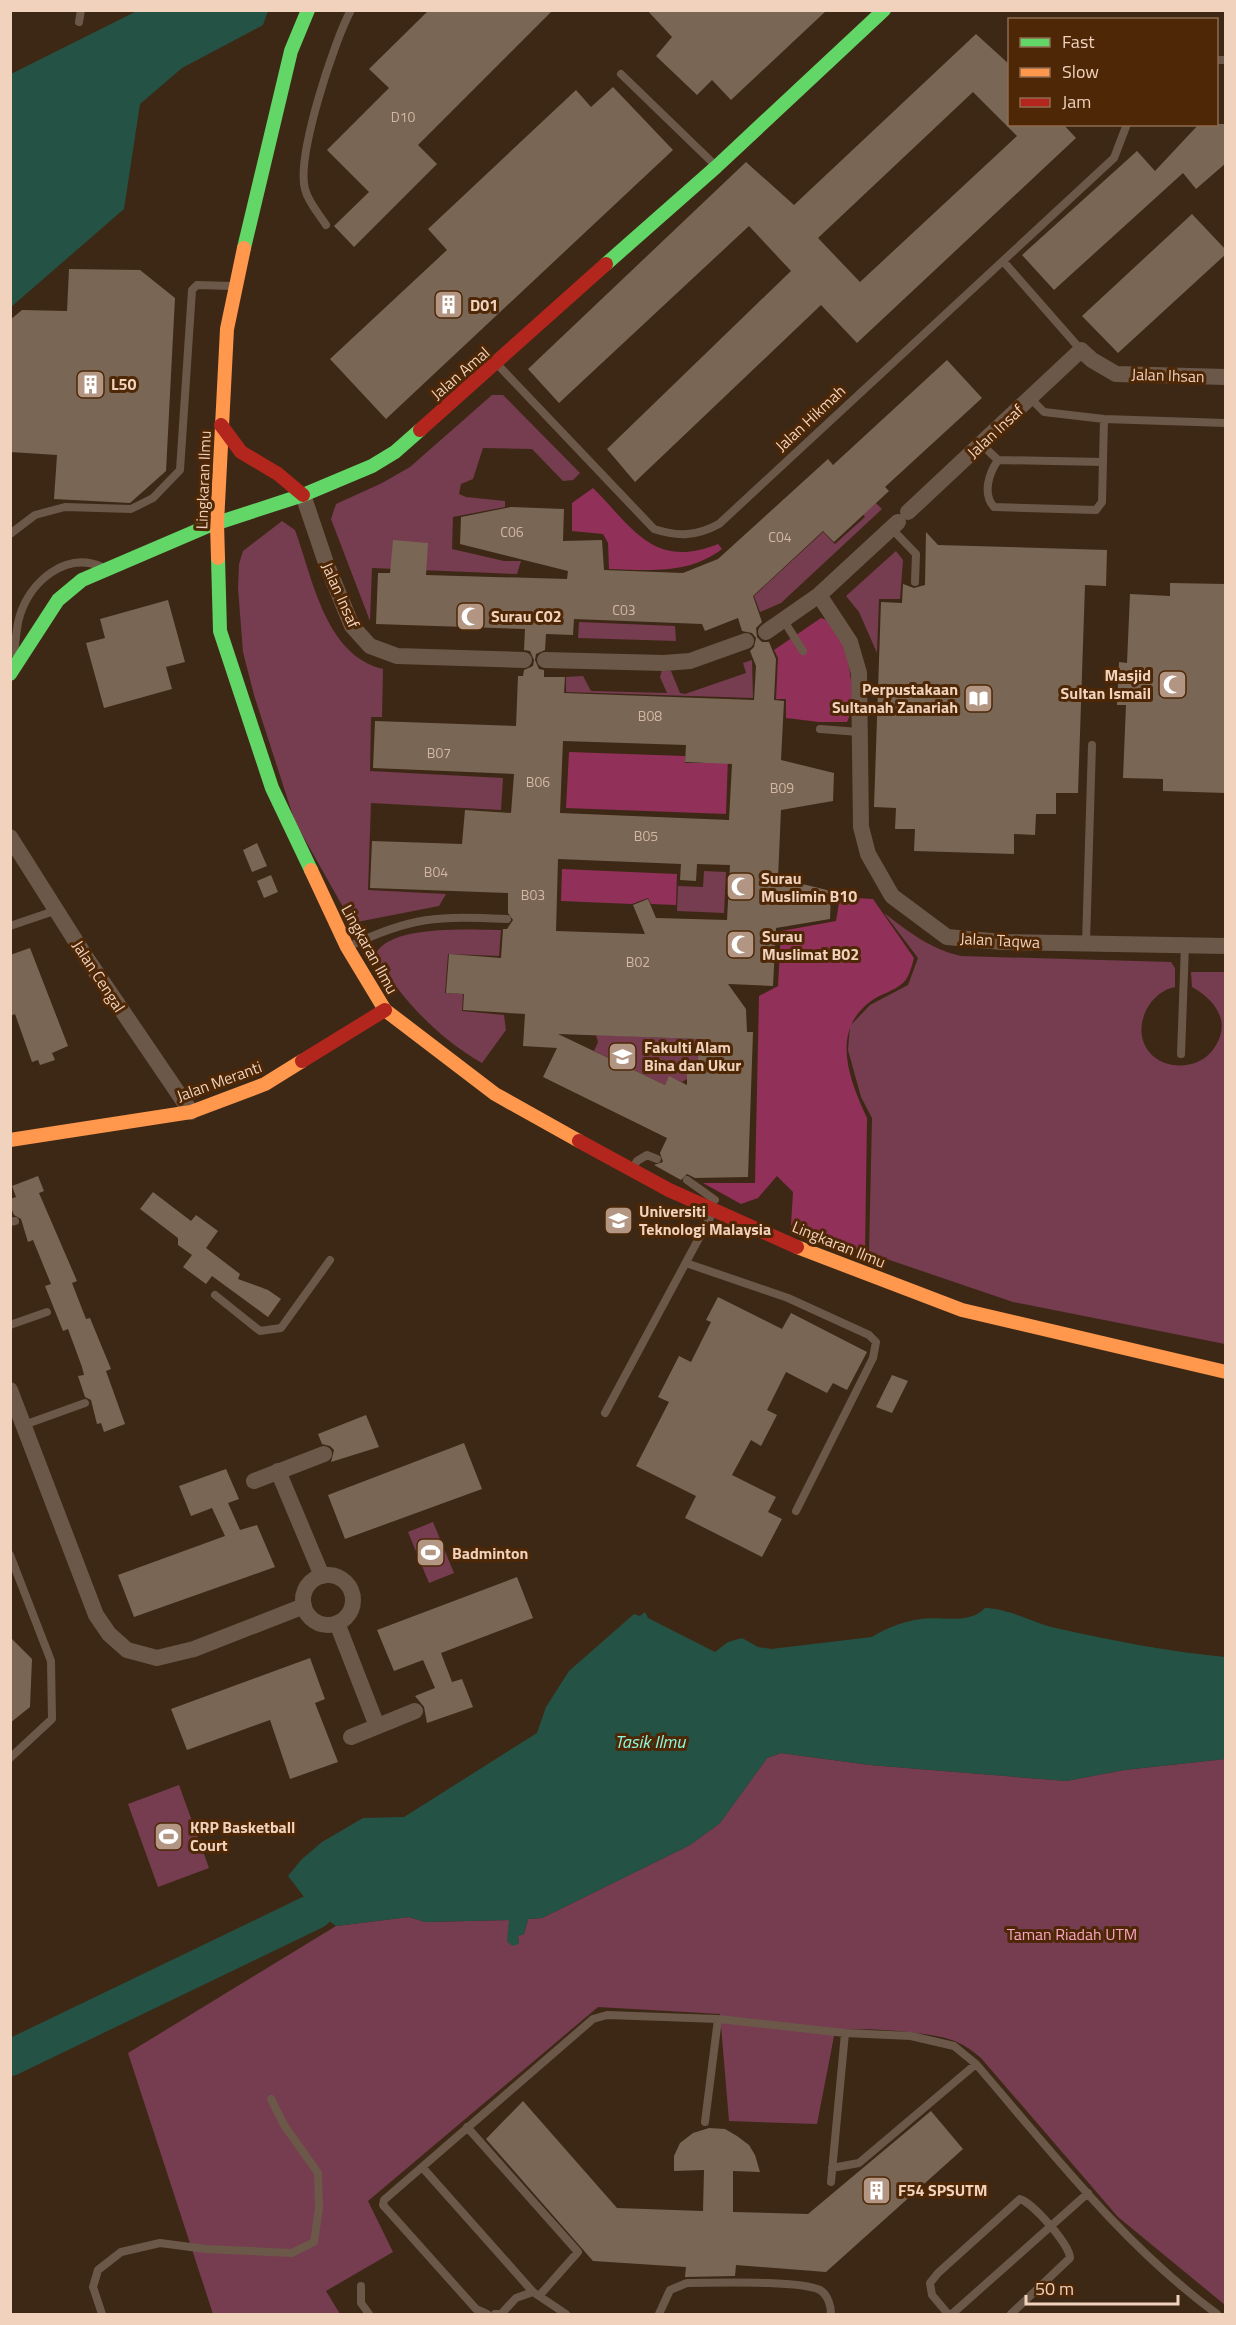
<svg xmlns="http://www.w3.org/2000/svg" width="1236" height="2325" viewBox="0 0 1236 2325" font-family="'Titillium Web',sans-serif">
  <rect width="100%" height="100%" fill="#3d2816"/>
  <path fill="#763c50" d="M492,395h11l77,78 -7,7 -10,1 -31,-32 -49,-1 -10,31 -12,5 -2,10 7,3 39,4v6l-52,10 -1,32 52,12h17l-4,13 -145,-6 -2,53 -39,-102 5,-15 46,-21 28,-16z
    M873,500l9,9 -101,94 -21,9 -6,-16 69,-64 12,12 30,-27 -4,-6z
    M282,521l13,9c18,49 30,125 88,139l-1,48h-11l-1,54 133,7 -2,32 -130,-7 -3,87 78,4 -7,12 -82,16 -14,-15 -48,-85 -41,-127 -11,-43 -5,-64 1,-24 4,-13z
    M896,551l7,9 -3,39h-21l-2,54 -18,-41 -13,-16z
    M579,622l96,4 1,15 -98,-3z
    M752,660l1,38 -187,-6v-15l17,-1 8,15 76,2 -7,-16 2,-7 9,1 9,22 5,1 61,-21 -3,-10z
    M704,871l22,1 -2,41 -47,-2 1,-25 25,1z
    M884,913c25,19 46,36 77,43l210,6 4,6v19c-27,5 -45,43 -25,66 16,18 48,16 62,-2 21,-27 5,-50 -20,-64l-1,-15h34v372l-212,-42 -144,-49 3,-135 -11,-21 -13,-47 2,-24 20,-21 38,-20 10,-27z
    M501,930l-2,26 -51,-2 -3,39 18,1 -1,17 42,4 2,15 -24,33c-44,-25 -82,-65 -107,-108 14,-31 96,-25 126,-25z
    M596,1035l103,4 -2,30 -9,1 -1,9 -5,3 -13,-5 -4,8 -71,-34 4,-9z
    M433,1522l21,51 -25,10 -21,-51z
    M781,1753l89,12 196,16 58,-11 101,-11v546l-107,-88 -137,-159c-7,-6 -15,-12 -24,-16 -20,-10 -100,-16 -122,-11l-18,93 -88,-3 -9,-107 -122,-7 -230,194 25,51 -67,39 14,23h-127l-85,-261 208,-127 73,-9 16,5 84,-2 10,24 -1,-8 6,-2 4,-15 14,-1 148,-73 30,-22 47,-65z
    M179,1785l30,83 -51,19 -30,-83z"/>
  <path fill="#913059" d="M593,488c40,40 61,82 125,56l4,5c-34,26 -74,21 -113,20l-1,-26 -5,-9 -31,-3v-28z
    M821,618c27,7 38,83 26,104h-28l-33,-4v-19h-10l2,-41 -4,-8z
    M569,752l116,4v7h19l1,-6h23l-2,57 -160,-6z
    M562,869l115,5 -1,31 -25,-1 -3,-6 -16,6 -71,-3z
    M840,897l33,2 41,59c-2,7 -5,20 -11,25 -9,8 -22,11 -32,18 -41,30 -22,78 -4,117l-2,135 -74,-28 2,-33 -16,-16 -19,22 -17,6 -38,-21h52l4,-187 19,-10 3,-55 55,-10z"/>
  <path fill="#245346" d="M139,10l129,1 -5,14 -81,43 -42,36 -16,105 -113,98v-233z
    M985,1608c27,1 49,16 75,21 55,12 110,23 165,28v102l-101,11 -58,11 -196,-16 -89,-12 -14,5 -47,65 -30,22 -148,73 -14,1 -4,15 -6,2 1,8 -7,2 -5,-5 2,-21 -84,2 -16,-5 -73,9 -21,-15 -27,-35 13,-16 21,-18 41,-24 41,-1 133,-84 9,-26 23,-36 65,-57 6,2 5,-4 3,6 67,34 13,-10 14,-4 16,9 13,2 101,-12c14,-9 32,-16 49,-18 19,-3 49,6 64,-11z"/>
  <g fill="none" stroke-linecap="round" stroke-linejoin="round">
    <path stroke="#245346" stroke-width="36" d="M10,2058l305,-147"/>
  </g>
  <path fill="#7a6655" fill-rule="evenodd" d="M429,10h124l-135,135 19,19 -83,83 -20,-21 35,-34 -42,-42 62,-62 -20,-19z
    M647,10h180l-96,90 -19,-20 -15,15 -41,-39 16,-19z
    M976,34l34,31v59h53l13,14 -219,205 -36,-38 -186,177 -28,-33 184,-178 -42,-45 -190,177 -31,-34 218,-207 48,43zM973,92l44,44 -157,146 -42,-44z
    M613,87l60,63 -287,269 -56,-60 117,-109 -19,-21 148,-139 15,17z
    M1199,124h27v39l-30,26 -13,-16 -129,117 -32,-35 115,-104 18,20z
    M1192,214l34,36v4l-108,99 -36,-37z
    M69,269l71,1 35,28 -9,173 -36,32 -76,-4 3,-44 -47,-3v-132l12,-10 45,1z
    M947,360l35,38 -97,89 4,4 -55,51 -11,-11 -70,65 9,26 -6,6 1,9 5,5h7l7,17 -2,41 10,1 -3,59 53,13 -1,28 -52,9 -3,68 53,13 -1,28 -54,9 -3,58 -45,-2 18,25 1,23h6l-5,145 -53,1 -8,-4 -6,6 -27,-15 9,-3 -3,-9 7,-15 -124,-61 14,-29 -34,-2 2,-32 -62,-4 1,-16 -18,-1 3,-39 52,4 2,-29h4l6,-9 -5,-7v-20l-138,-5 2,-47 90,3 3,-34 46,3 3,-39 -141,-6 2,-47 141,5 2,-50h5l1,-6 9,-4 1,-6 -4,-9 -6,-1 1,-21 -149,-5 2,-51h12l3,-33 35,3 -2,32 141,4 1,-8 -108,-27 1,-27 50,-10 53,2 -1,32 39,-1 2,30 79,3 35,-14 110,-100 5,6zM738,618l4,13 10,2 4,5 -2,9 -4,4 6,15 -2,34 -190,-7 1,-16h-21v-7l-5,-1 -4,-9 1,-6 9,-4 1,-16 27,1 1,-16 128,5 3,7zM563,741l123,4 -1,17 47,2 -3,56 -169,-7zM558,859l123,5 -1,16 16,1 1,-17 33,1 -3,55 -71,-2 -8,-19 -15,6 12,29 -89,-3zM558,1034l141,5 -2,30 -10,1v15l-18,-9 -4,9z
    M926,532l12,13 169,5 -1,36 -21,-1 -7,208h-22v21h-20l-1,21 -21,-1v20l-100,-3 1,-22h-20l1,-21 -22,-1 7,-205 21,1 1,-19 11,4 11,-3z
    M1170,583l56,1v209l-63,-2v-12l-40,-1 3,-73h-9l2,-43 8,1 3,-69 40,2z
    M168,600l17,62 -19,5 6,22 -68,19 -18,-65 19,-5 -5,-19z
    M257,843l10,23 -15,6 -9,-22z
    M271,875l7,17 -14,6 -7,-17z
    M30,948l38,98 -16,7 3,7 -15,5 -2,-5 -6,2 -17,-48 -5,2v-61z
    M38,1176l6,15 -5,2 38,88 -5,2 14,36 4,-1 21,51 -5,2 19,53 -21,8 -3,-9 -4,1 -6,-24 -6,-3 -7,-21 6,-1 -2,-8 -14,-38 -5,2 -18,-45 6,-2 -18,-44 -5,2 -7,-23 -7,-4 -4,-10v-6l6,-2 -4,-11z
    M153,1192l38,29 5,-6 22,16 -12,17 34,26 -2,5 30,11 13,9 -13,18 -56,-41 -6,8 -23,-17 9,-12 -14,-10v-7l-38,-29z
    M718,1297l64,32 9,-16 76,39 -20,38 -14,-7 -6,10 -41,-21 -19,38 10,5 -16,31 -10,-6 -19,35 44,22 -8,15 14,7 -20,38 -77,-39 11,-22 -60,-30 33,-64 -11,-5 21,-41 12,6 20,-40 -5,-2z
    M892,1375l16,6 -16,32 -16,-6z
    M366,1415l13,32 -48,15 3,-12 -4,-4 -8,-2 -4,-10z
    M464,1443l18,46 -137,50 -17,-44z
    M226,1469l13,30 -11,4 12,27 17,-5 18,42 -141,50 -16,-42 107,-39 -13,-28 -21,8 -12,-30z
    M517,1577l16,41 -92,35 11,29 10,-3 11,28 -46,16 -3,-16 -9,-11 20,-8 -12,-28 -29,11 -17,-41z
    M10,1637l22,22 -2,48 -20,16z
    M310,1658l15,41 -10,4 23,59 -48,17 -20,-59 -83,30 -16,-41z
    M523,2101l94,107 86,3 1,-41 -30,1v-15l6,-13 13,-10 16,-5 16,1 12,7 12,9 6,10 5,17 -27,-1v41l75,2 123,-103 32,38 -137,123 -90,-7 -1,11 -50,1 1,-10 -93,-6 -107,-122z"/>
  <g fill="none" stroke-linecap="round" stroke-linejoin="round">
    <path stroke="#6c5849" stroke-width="8" d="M79,22l2,-12
      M1216,60h10
      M621,74l95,92
      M326,225c-7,-11 -18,-23 -21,-36 -9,-32 29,-148 46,-179
      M1003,261l78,89
      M498,365l156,164c24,8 43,7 65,-5l395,-366 13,-34
      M1030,398l14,14 60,7 122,4
      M981,444l17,16 105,2
      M998,460c-9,13 -16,34 -4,47l102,3 6,-8 2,-83
      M891,528l25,26 -1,28
      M10,534l25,-19 30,-8 66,2 22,-11 27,-28 12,-180 5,-5 35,1
      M784,621l19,30
      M14,653c2,-12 2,-26 6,-38 11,-34 46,-64 82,-48
      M820,729l39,3
      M10,926l47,-16
      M1086,943l6,-198
      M348,947c64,-31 90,-31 159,-28
      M1181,1054l4,-109
      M633,1168l4,-7 10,-6 10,4
      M687,1180l28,20
      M10,1222l5,-1
      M686,1263l102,35 81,37 7,7 -3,16 -77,153
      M215,1295l45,36 21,-3 49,-68
      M10,1325l37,-13
      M605,1413l108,-201
      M24,1425l61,-22
      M10,1555l41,106 1,58 -42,39
      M705,2122l13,-103
      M467,2127l111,125 -39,44
      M422,2167l111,125
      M832,2168l27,-5 117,-99
      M831,2182l14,-149
      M361,2286v17l8,11
      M102,2314l-9,-27 5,-17 23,-18 39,-9 46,6 86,4 22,-11 5,-34 -1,-35 -34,-48 -13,-26
      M487,2314l-11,-5 -93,-104 1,-5 209,-181 14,-4 111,4 127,14 66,3 43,10 22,18c75,87 148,182 241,250
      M495,2314h6l15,-16 17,-6 33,22
      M659,2314l11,-24 17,-7c28,0 111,-3 133,7 8,5 11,16 11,24
      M948,2314l-16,-19 -2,-12 8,-10 82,-74c13,4 50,46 50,59l-59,56
      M952,2314l136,-121"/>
    <path stroke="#6c5849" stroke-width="16" d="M303,495l23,68 26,63 18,20 27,10 127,4
      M908,512l173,-162 11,10 24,14 110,3
      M819,595l31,47 9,31 2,154 7,27 24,42 55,41 55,5 224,4
      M766,632l53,-37 79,-73
      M545,660l119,3 26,-2 56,-20
      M10,837l77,122 104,153
      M10,1390l86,225 13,19 18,16 30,8 37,-9 110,-43
      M278,1471l44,105
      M254,1481l70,-27
      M303 1600a25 25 0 1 1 50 0a25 25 0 1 1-50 0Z
      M337,1623l40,103
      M351,1737l64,-26"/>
    <path stroke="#63d668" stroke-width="14" d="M244,248l47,-197 17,-41
      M606,264l110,-97 168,-157
      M218,558l2,73 52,157 39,82
      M10,674l48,-74 24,-20 126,-54 95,-31 69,-29 23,-14 25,-22"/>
    <path stroke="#ff974d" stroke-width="14" d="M218,558l-1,-35 10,-194 17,-81
      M311,870l36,77 38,63 110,84 84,47
      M10,1140l181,-28 74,-28 37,-23
      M797,1247l165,63 264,62"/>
    <path stroke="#b3261e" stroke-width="14" d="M221,425l20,27 37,22 25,21
      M420,430l186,-166
      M302,1061l83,-51
      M579,1141l90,49 128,57"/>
  </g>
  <defs>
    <symbol id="building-square" viewBox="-11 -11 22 22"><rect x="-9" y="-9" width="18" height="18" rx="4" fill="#b29683" stroke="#4d2706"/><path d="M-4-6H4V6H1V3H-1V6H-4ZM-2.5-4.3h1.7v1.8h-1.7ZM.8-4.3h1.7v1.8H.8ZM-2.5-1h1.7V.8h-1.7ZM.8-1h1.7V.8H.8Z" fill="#fff"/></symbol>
    <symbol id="mosque-square" viewBox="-11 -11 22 22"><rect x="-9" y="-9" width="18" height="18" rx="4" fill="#b29683" stroke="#4d2706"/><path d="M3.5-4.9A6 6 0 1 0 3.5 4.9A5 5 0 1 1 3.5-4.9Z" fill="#fff"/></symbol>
    <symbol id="library-square" viewBox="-11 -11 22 22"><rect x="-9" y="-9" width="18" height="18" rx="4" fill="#b29683" stroke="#4d2706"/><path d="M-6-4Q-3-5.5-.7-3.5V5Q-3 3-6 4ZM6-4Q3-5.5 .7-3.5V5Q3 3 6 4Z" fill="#fff"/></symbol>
    <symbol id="university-square" viewBox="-11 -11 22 22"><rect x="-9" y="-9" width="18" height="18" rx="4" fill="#b29683" stroke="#4d2706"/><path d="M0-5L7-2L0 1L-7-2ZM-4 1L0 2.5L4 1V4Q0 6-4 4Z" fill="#fff"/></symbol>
    <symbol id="stadium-square" viewBox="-11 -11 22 22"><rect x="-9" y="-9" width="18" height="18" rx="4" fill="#b29683" stroke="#4d2706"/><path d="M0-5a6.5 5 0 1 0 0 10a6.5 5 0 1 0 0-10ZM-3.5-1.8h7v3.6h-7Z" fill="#fff"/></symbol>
  </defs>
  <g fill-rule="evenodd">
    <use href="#building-square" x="432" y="288" width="33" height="33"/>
    <use href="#building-square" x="74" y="368" width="33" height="33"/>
    <use href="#mosque-square" x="454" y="600" width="33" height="33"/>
    <use href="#mosque-square" x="1156" y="668" width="33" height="33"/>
    <use href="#library-square" x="962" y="682" width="33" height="33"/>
    <use href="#mosque-square" x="724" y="870" width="33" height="33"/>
    <use href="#mosque-square" x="724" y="928" width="33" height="33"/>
    <use href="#university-square" x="606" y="1040" width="33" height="33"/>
    <use href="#university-square" x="602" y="1204" width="33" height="33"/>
    <use href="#stadium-square" x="414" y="1536" width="33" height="33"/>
    <use href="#stadium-square" x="152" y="1820" width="33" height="33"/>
    <use href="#building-square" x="860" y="2174" width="33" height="33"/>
  </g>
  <g text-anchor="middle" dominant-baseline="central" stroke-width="6" stroke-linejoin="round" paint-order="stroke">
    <g font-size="14" fill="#d3b7a3">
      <text x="403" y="116">D10</text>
      <text x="512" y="531">C06</text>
      <text x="780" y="536">C04</text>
      <text x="624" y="609">C03</text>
      <text x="650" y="715">B08</text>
      <text x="439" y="752">B07</text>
      <text x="538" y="781">B06</text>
      <text x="782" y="787">B09</text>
      <text x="646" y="835">B05</text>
      <text x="436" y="871">B04</text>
      <text x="533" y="894">B03</text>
      <text x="638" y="961">B02</text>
    </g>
    <g font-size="16" font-weight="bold" fill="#f1d2bd" stroke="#4d2706" text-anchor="start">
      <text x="470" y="305">D01</text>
      <text x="111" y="384">L50</text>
      <text x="491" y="616">Surau C02</text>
      <text x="1151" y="675" text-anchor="end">Masjid<tspan x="1151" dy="18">Sultan Ismail</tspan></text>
      <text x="958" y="689" text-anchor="end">Perpustakaan<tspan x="958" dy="18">Sultanah Zanariah</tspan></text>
      <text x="761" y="878">Surau<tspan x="761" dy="18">Muslimin B10</tspan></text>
      <text x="762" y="936">Surau<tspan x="762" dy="18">Muslimat B02</tspan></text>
      <text x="644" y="1047">Fakulti Alam<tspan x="644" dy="18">Bina dan Ukur</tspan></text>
      <text x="639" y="1211">Universiti<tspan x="639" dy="18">Teknologi Malaysia</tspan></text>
      <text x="452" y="1553">Badminton</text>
      <text x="190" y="1827">KRP Basketball<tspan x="190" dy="18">Court</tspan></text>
      <text x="898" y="2190">F54 SPSUTM</text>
    </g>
    <g font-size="16" fill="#f1d2bd" stroke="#4d2706">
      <text transform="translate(460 373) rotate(-41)">Jalan Amal</text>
      <text transform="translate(1168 375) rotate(2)">Jalan Ihsan</text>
      <text transform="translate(810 418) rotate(-43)">Jalan Hikmah</text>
      <text transform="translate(995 431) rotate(-43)">Jalan Insaf</text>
      <text transform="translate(203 480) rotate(-88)">Lingkaran Ilmu</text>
      <text transform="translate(341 595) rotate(66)">Jalan Insaf</text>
      <text transform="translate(1000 940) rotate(3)">Jalan Taqwa</text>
      <text transform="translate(370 949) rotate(61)">Lingkaran Ilmu</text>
      <text transform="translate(99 976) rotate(57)">Jalan Cengal</text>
      <text transform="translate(219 1081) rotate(-20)">Jalan Meranti</text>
      <text transform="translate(839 1244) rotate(22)">Lingkaran Ilmu</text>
    </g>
    <g font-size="16" fill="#f9a3c3" stroke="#4d2706">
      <text x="1072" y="1934">Taman Riadah UTM</text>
    </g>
    <g font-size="18" font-style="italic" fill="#8bf8dd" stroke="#4d2706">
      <text x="650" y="1741">Tasik Ilmu</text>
    </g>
  </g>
  <rect width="1236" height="2325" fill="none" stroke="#f1d2bd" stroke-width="24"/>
  <rect x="1008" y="18" width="210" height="108" fill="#4d2706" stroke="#8f6b4f" stroke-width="1.5"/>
  <rect x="1020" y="38" width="30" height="9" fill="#63d668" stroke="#8f6b4f" stroke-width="1.5"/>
  <text x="1062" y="48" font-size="18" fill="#f1d2bd">Fast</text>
  <rect x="1020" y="68" width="30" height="9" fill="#ff974d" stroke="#8f6b4f" stroke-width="1.5"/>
  <text x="1062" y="78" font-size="18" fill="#f1d2bd">Slow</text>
  <rect x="1020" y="98" width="30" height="9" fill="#b3261e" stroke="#8f6b4f" stroke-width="1.5"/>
  <text x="1062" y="108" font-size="18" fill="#f1d2bd">Jam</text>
  <path d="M1026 2295v9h152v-9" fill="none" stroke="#f1d2bd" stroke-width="3"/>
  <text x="1035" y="2295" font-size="18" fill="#f1d2bd" stroke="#4d2706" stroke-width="4.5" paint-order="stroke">50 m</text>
</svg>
